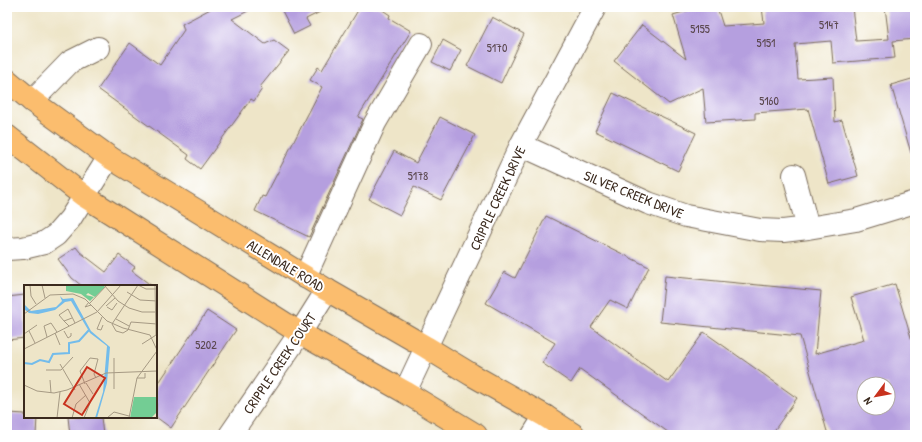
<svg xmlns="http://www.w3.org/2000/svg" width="922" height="442" viewBox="0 0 922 442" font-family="'Patrick Hand',sans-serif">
  <rect width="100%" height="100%" fill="#fff"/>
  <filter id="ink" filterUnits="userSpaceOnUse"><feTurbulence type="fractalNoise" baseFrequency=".025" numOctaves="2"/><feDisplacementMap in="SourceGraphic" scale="8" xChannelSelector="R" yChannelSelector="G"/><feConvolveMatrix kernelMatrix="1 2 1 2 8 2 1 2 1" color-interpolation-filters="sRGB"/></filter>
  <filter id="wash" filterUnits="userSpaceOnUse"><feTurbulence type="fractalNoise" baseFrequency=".012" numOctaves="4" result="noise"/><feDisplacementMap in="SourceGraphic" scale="16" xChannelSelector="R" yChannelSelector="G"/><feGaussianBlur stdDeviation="0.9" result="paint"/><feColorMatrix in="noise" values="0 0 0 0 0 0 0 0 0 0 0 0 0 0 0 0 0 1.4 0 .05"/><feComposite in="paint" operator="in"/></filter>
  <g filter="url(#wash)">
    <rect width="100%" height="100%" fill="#eee5c8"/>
    <g id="blocks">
      <path fill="#b59fdf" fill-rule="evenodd" d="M214,7h42l-24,12 33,25 9,-4 15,11 -29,36 2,2 -8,12 -3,-2 -51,70 -13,-10 2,-4 -91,-66 32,-46 30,22 24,-35 -2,-6z
        M280,7h50l-24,12 4,7 -16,8z
        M360,7h18l12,8 -1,3 22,13 -53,86 5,2 -54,118 -54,-26 7,-15 3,1 57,-110 -12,-7 8,-13 4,3z
        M700,7h17l6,19 41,-3 -2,-16h90l4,34 33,-2 -4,-32h30v32l-22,2 2,17 -62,5 -2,-22 -36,3 3,35 35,-2 2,45 7,-2 16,56 -29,8 -21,-75 -53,4v6l-49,3 -3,-34 -34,16 -55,-43 28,-36 44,34 -13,-44z
        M492,17l32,17 -23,49 -34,-17z
        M443,40l18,10 -11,21 -18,-9z
        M915,78v74l-4,1 -20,-68z
        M613,93l83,40 -18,38 -83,-40z
        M440,117l35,18 -34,65 -27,-13 -14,28 -31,-16 25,-48 22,12z
        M546,216l103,51 -21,42 -18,-9 -19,27 77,55 36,-50 93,66 -26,37h-99l-92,-66 -9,14 -29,-20 13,-20 -69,-40 18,-31 11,6z
        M76,247l4,5 26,20 13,-17 16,12 -3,4 20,15h-70l-10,-8 -14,-19z
        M665,276l156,15 -6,63 49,-14 -13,-43 44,-13 20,67v84h-87l-28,-99 -140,-14zM864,384h24v24h-24z
        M25,295v43l-18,2v-43z
        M207,311l29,19 -65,98 -15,-11v-30z
        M9,413l16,1v3h12l-1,18h-28z
        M68,417h33l2,18h-33z"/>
    </g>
  </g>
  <g filter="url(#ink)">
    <use href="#blocks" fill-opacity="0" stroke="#7a6b5a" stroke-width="1"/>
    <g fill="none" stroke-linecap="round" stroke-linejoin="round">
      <defs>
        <path id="minor" d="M32,101l38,-39 28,-14
          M521,145l127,58 38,13 74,14 23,1 25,-3 48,-8 59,-18
          M794,175l14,53
          M7,249l16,-1 21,-5 12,-8 14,-16 39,-62
          M305,277l70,-154 46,-79
          M405,392l116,-247 74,-138
          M230,435l70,-102 27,-43
          M533,435l12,-19"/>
        <path id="major" d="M7,80l25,21 77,56 218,133 99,57 46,28 73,41 29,19
          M7,136l77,60 216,137 105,59 71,43"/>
      </defs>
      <use href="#minor" stroke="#7a6b5a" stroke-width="24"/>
      <use href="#major" stroke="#7a6b5a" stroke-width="24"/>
      <use href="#minor" stroke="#fff" stroke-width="22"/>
      <use href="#major" stroke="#fbbd6e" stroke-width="22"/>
    </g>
  </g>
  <g text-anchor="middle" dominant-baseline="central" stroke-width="4" stroke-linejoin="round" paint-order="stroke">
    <g font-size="12" fill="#5a474e">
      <text x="829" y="24">5147</text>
      <text x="700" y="28">5155</text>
      <text x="766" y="42">5151</text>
      <text x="497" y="47">5170</text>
      <text x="769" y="100">5160</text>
      <text x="418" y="175">5178</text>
      <text x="206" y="344">5202</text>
    </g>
    <g font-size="14" fill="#3b2a1e" stroke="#fff">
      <text transform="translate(634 194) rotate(22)">SILVER CREEK DRIVE</text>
      <text transform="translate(497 198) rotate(-65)">CRIPPLE CREEK DRIVE</text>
      <text transform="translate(286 265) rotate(31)">ALLENDALE ROAD</text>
      <text transform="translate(279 363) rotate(-56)">CRIPPLE CREEK COURT</text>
    </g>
  </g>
  <g transform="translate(24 285)">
    <rect width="133" height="133" fill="#eee5c8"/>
    <path d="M42,0h37l2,2 -10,10 -7,-4 -2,2 8,2 -4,4 -9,-7 -15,-3zM110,112h23v15l-6,6h-21z" fill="#73cd94"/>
    <path d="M36,11l3,3 10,-1 18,33 19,16 -3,36 -10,35h-2l8,-26 4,-46 -17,-13 -19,-32 -6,1 -10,8 -17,4 -9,-1 -5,-4v-5l7,7 25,-4 6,-6z" fill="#73bceb"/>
    <path fill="none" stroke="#73bceb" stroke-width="2" d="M0,78l8,1 8,-4 9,2 4,-8 16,-1v-10l10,-2 10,-11"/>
    <path fill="none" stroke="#a69a84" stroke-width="1" d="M6,0l1,11 5,8M18,0l3,13M80,0l14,16 11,7 13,4h15M133,4h-11l-8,-4 -26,39 4,7 7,2 5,-3 3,-8 26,2M103,7l13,8 17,1M65,17l-4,5 6,-2M66,18l17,-18M82,21l9,-8M83,22l5,3 5,-7M0,29l26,-19 23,-1 12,5 22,22 16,7 27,7 7,15M78,32l-5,12 4,1 2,-5M92,34l13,7M40,36l-5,-6 9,-6 7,14M45,41l-5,-5 8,-3M5,46l6,12M40,46l4,7 3,-2v-3M31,48l5,12M0,49l13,-9M23,52l-3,-11 7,-3 6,9M129,52l3,-2 -1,-50M118,59l11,-7M0,64l73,-37 24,-27M90,73v31M36,79l15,26M22,85h15l12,-13M113,93h8v-5M26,95l1,13M62,98l7,11M55,99l11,19 -6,15M61,99l-5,-13 10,-13 8,1 -4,15 2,4M0,100l13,6 17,2 13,-3 39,-17 51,-2M33,133l3,-26M48,133l4,-14 10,-9M83,133l7,-6 15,4M105,133l8,-40 20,-27"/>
    <path fill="#c8321e" fill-opacity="0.15" stroke="#c8321e" stroke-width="2" d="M63,82l18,11 -23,37 -18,-11z"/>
    <rect width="133" height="133" fill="none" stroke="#3b2a1e" stroke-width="2"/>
  </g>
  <rect width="922" height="442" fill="none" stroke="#fff" stroke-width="24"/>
  <g transform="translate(876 396) rotate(238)"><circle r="19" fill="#ffffff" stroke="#b1aaa5"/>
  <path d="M0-3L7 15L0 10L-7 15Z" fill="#c8321e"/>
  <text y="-6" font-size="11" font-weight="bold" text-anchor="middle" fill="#3b2a1e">N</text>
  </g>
</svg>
